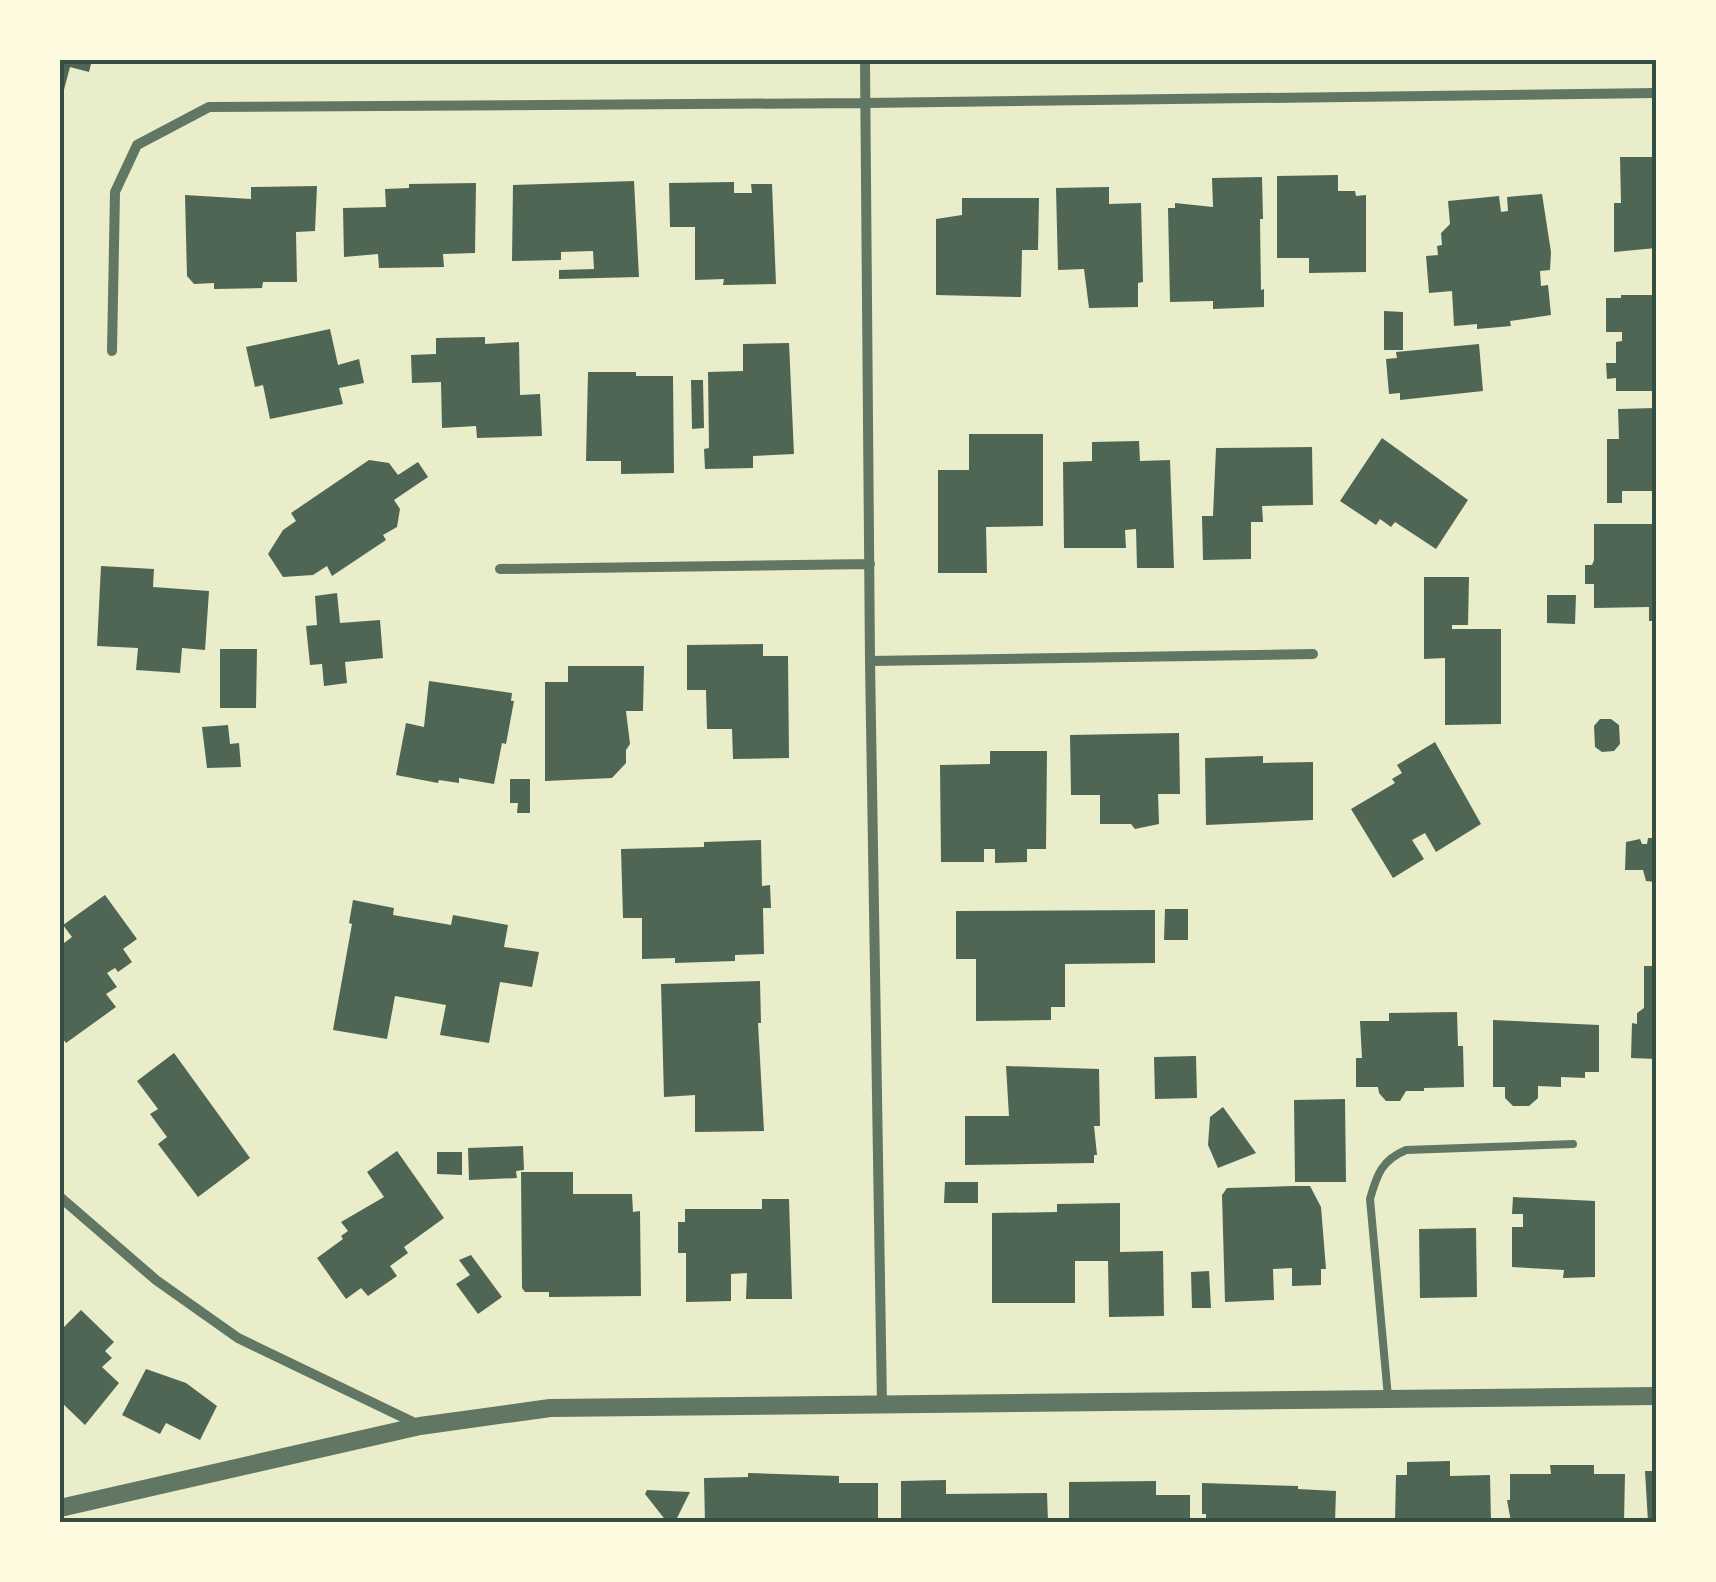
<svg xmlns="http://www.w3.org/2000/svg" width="1716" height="1582" viewBox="0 0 1716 1582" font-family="'Public Sans',sans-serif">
  <rect width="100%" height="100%" fill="#e9edc9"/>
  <path fill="#4f6655" d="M60,60h32l-3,12 -19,-5 -9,34z
    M1620,157h36v91l-42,4v-49h7z
    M1338,175v16h17l1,5 10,-1v77l-57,1v-15h-32v-82z
    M1262,177l1,42h-3l1,71 3,-1v18l-51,2v-8l-43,1 -2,-94h7v-5l38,4 -1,-29z
    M634,181l5,96 -80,2v-9l35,-1 -1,-18 -32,1v8l-49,1 1,-76z
    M734,182v11h18l-1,-9h21l4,100 -53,1 1,-6 -29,1v-53h-25l-1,-44z
    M476,183l-1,70 -32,1 1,13 -65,1 -1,-14 -34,3 -1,-49 43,-1 -1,-18 24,-1v-4z
    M317,186l-2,45 -19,1 1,50h-34l-1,6 -48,1v-6l-20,1 -7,-8 -2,-81 66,4v-12z
    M1109,187v17l32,-1 2,79 -5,1v24l-49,1 -5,-39 -26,1 -2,-82z
    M1542,194l9,58 -1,18 -10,1 1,15 7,-1 3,30 -41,6 1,5 -34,3v-5l-23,2 -2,-35 -23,2 -3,-37 12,-1 -1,-9 5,-1 -1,-12 9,-9 -2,-23 51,-5 2,16 7,-1 -1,-14z
    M962,198h77l-1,52h-16l-1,47 -85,-2v-76l26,-4z
    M1621,295h35v96h-40v-13l-9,1 -1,-16h10v-21l6,-1v-9h-16v-34h15z
    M1384,311l19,1v38h-19z
    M330,329l8,36 21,-6 5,24 -25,5 4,16 -73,15 -7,-34 -8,2 -9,-40z
    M485,337v7l34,-2 1,53 20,-1 2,42 -65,2 -1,-12 -34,2 -1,-46 -29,1 -1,-28 25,-1v-16z
    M789,343l5,111 -41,2v12l-48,1 -1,-20 5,-1 -1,-76 35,-1v-27z
    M1479,344l4,47 -83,9v-7l-11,1 -3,-35 11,-1 -1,-6z
    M588,372h48v4h37l1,97 -53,1v-13h-35z
    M691,380h12l1,48 -12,1z
    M1656,408v83h-34v12h-15v-64h12l-1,-30z
    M969,434h74v92l-57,1 1,46h-49v-103h31z
    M1382,438l86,62 -32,49 -41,-27 -4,5 -11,-8 -4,6 -36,-24z
    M1139,441l1,20 30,-1 4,108h-37l-1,-39 -11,1 1,18h-62l-1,-86 29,-1v-19z
    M1312,447l1,58 -51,1 1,16h-12v37l-48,1 -1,-44h11l3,-68z
    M369,460l20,3 9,12 20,-13 10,15 -34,23 6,9 -3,18 -14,8 3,5 -54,36 -5,-10 -14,9 -30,2 -15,-23 15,-24 13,-9 -5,-8z
    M1594,524h62v97h-7v-14l-55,1v-24h-9v-19h7l2,-5z
    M101,566l53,3 -1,18 56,4 -4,59 -23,-2 -2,25 -44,-3 2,-22 -41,-2z
    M1424,577h45l-1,48h-16v4h49v95l-56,1v-67l-21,1z
    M337,593l3,30 40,-3 3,38 -38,4 2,21 -23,3 -2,-22 -12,1 -4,-39 11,-1 -2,-29z
    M1547,595h29l-1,29 -28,-1z
    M763,644v12h25l1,102 -56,1 -1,-30h-25l-1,-39h-19v-45z
    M220,649h37l-1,59h-36z
    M568,666h76l-1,45h-17l4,33 -4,6v13l-14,15 -67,3v-99h23z
    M429,681l83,12 -1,8h3l-8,43 -4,-1 -8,41 -35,-6v5l-20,-3 -1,3 -42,-8 10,-52 18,4z
    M1600,719h11l8,6 1,19 -6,7 -12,1 -7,-5 -1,-21z
    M228,725l2,19 9,-1 2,24 -34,1 -5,-41z
    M1179,733l1,61h-22l1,30 -24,5 -4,-5h-31v-29h-29l-1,-60z
    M1435,742l46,82 -45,28 -11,-19 -13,7 12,19 -31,19 -42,-69 44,-26 -3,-4 10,-6 -5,-8z
    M990,751h57l-1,98h-19v13l-32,1v-14h-11v13h-43l-1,-97 50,-1z
    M1263,756v7l50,-1v58l-107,5 -1,-67z
    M510,779h20v34h-13l1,-10h-8z
    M1648,838h8v44l-10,-1 -3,-11h-18l1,-28 14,-3 2,5h5z
    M761,840l1,46 8,-1 1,23h-8l1,46 -29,1v6l-60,2v-5l-33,1v-41h-19l-2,-69 83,-2v-5z
    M105,895l32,44 -14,10 9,13 -14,10 -3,-4 -8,5 10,14 -11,7 10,13 -50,36 -6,-8v-89l12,-9 -9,-12z
    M353,900l41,8 -1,7 58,10 2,-10 55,10 -4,22 35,5 -7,35 -32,-5 -11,61 -49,-8 6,-30 -51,-9 -8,43 -54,-9 19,-106 -3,-1z
    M1165,909h23v31h-24z
    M1155,910v53l-90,1v43h-14v13l-75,1v-62h-20v-48z
    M1644,966h12v93l-25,-1 1,-35 5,1v-11l7,-5z
    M760,981l1,42h-3l6,108 -69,1v-37l-31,2 -3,-113z
    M1457,1012l1,34h5l1,41 -40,1v3h-18l-6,10h-14l-7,-8 -1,-6h-22v-29h6l-2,-37h29v-8z
    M1493,1020l106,5v47h-14v6l-24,-1v10l-23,-1v12l-9,8h-16l-8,-8v-11h-12z
    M174,1053l76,105 -52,39 -40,-53 9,-7 -17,-23 8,-5 -21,-28z
    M1196,1056l1,42 -42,1 -1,-42z
    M1006,1066l93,3 1,57h-6l3,29h-3v8l-129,2v-49h44z
    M1345,1099l1,83h-51l-1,-82z
    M1223,1107l33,46 -38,15 -10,-23 2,-28z
    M523,1146l1,24 -8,1 1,7 -48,2 -1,-32z
    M397,1151l47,67 -40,29 4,6 -18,13 7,10 -29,20 -7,-8 -15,11 -29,-41 26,-19 -2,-3 7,-5 -7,-9 43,-25 -17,-25z
    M437,1152h25v23l-25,-1z
    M521,1172h52v22h59l1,18 7,-1 1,85 -92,1v-5h-24l-3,-4z
    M945,1182h33v21h-34z
    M1293,1186h17l11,21 5,62h-5v16l-29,1v-18l-19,1 1,31 -49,2 -3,-107 5,-7z
    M1513,1197l82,4v76l-32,1 1,-8 -52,-3v-40h11v-13h-11z
    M762,1199h27l3,100h-46l1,-26 -16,1v27l-45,1v-49h-8v-31h7v-13h77z
    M1120,1203v49l43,-1 1,65 -55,1 -1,-56h-33v42h-83v-90l65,-1v-8z
    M1476,1228l1,69 -57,1 -1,-69z
    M471,1255l31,42 -24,17 -22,-30 14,-9 -11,-15z
    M1209,1271l2,37h-19l-1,-36z
    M81,1310l33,32 -9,9 7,7 -10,9 17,16 -34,42 -25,-24v-70z
    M146,1369l40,14 31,23 -17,34 -34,-17 -6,11 -38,-19z
    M1450,1461v15l40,-1 1,47h-96l1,-47h11v-13z
    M1550,1465h44v9h31l-1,48h-113l-4,-22h3v-26h41z
    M1645,1471h11v51h-8z
    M748,1473l91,3v7h39v39h-173l-1,-44 44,-1z
    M946,1480v14l101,-1 1,29h-147v-41z
    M1156,1481v14h34v27h-121v-40z
    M1202,1483l96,3v3l38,2 -1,31h-129v-8h-4z
    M647,1490l43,2 -15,30h-8l-22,-28z"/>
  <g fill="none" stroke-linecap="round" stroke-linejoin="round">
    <path stroke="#617663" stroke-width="8" d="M1388,1397l-18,-198c7,-25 12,-39 36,-49l167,-6"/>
    <path stroke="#617663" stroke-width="10" d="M865,60l5,601 12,744
      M112,351l3,-159 22,-47 72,-38 657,-4 790,-10
      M500,569l370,-5
      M870,661l443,-7
      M60,1197l96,83 82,58 181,87"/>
    <path stroke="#617663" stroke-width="18" d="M60,1508l360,-82 130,-18 1106,-12"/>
  </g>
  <rect width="1716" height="1582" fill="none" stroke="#fefae0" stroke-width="125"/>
  <rect x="62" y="62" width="1592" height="1458" fill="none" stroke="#344e41" stroke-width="4"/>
</svg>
